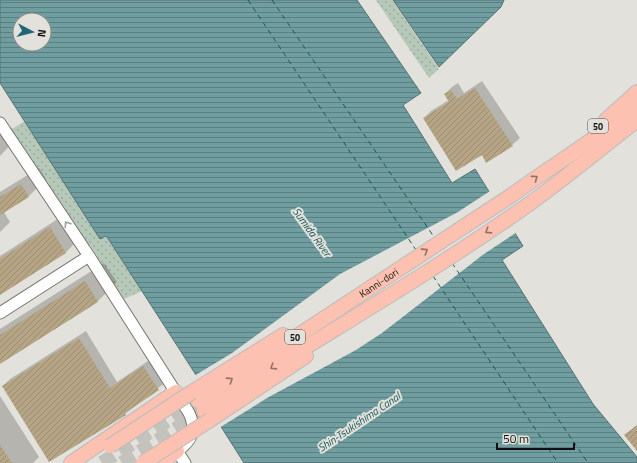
<svg xmlns="http://www.w3.org/2000/svg" width="637" height="463" viewBox="0 0 637 463" font-family="'Titillium Web',sans-serif">
  <defs>
    <pattern id="green-dots" width="8" height="8" patternUnits="userSpaceOnUse"><rect width="8" height="8" fill="#b6c8b7"/><path d="M2 2h.1M6 6h.1" fill="none" stroke="#9bab9c" stroke-width="1.8" stroke-linecap="round"/></pattern>
    <pattern id="water-rules" width="6" height="5" patternUnits="userSpaceOnUse"><rect width="6" height="5" fill="#709d9f"/><path d="M0 2.5h6" fill="none" stroke="#5b7f80"/></pattern>
    <pattern id="building-hatch" width="6" height="6" patternUnits="userSpaceOnUse"><rect width="6" height="6" fill="#b6a585"/><path d="M-1 1l2-2M0 6l6-6M5 7l2-2" fill="none" stroke="#9b8d72"/></pattern>
  </defs>
  <rect width="100%" height="100%" fill="#e3e1db"/>
  <path fill="url(#green-dots)" d="M376,0h16l47,69 -10,9z
    M25,121l75,117 7,-1 35,54 -18,8 -34,-54 -3,3 -77,-118z"/>
  <path fill="url(#water-rules)" stroke="#547374" fill-rule="evenodd" d="M0,0h357l64,93 -18,12 49,78 23,-14 48,77 -21,14 91,144 44,53v6h-393l-31,-49 3,-8 -107,-166 -3,-4 -6,3 -100,-156zM20,20h24v24h-24z
    M393,0h111l-3,7 -62,60z"/>
  <path fill="#e3e1db" d="M490,191l27,41 -33,22 -102,79 -26,17 -89,48 -48,30 -8,-14 3,-7 -20,-31 38,-23 108,-79 118,-62z"/>
  <path fill="#0003" d="M482,81l38,57 -8,7 -25,16 -5,-7 -58,-36 7,-7 18,-11 -4,-6 7,-7 6,-4 6,10z
    M11,127l6,11 -17,18v-22z
    M39,168l7,11 -17,17 -25,16 6,10 -10,10v-40z
    M61,217l15,25 -10,10 -66,42v-38z
    M104,263l13,19 -19,19 -98,62v-34z
    M86,331l31,51 34,-23 15,23 -41,32 -122,-28 7,-7z
    M0,396l39,61 -6,6h-33z"/>
  <g fill="none" stroke-linecap="round" stroke-linejoin="round">
    <path stroke="#17585b" stroke-width="1" stroke-dasharray="5 4" stroke-linecap="butt" d="M248,0l168,250
      M272,0l162,237
      M452,263l136,200
      M433,276l125,187"/>
  </g>
  <path fill="url(#building-hatch)" d="M475,88l38,58 -27,17 -4,-8 -26,16 -33,-53 26,-16 -5,-8 7,-4 6,9z
    M21,184l8,13 -29,18v-18z
    M50,227l16,26 -66,42v-36z
    M85,281l13,21 -98,62v-29z
    M79,338l31,50 33,-22 16,24 -34,23 1,2 -77,47 -47,-76z
    M637,425v26l-13,-16z
    M0,445l12,18h-12z"/>
  <g fill="none" stroke-linecap="round" stroke-linejoin="round">
    <path stroke="#c4c2bc" stroke-width="14" stroke-dasharray="14 7" stroke-linecap="butt" d="M102,463l96,-62
      M122,463l82,-52"/>
    <defs>
      <path id="minor" d="M0,123l89,133 100,157c8,17 3,28 -12,38l8,12
        M0,313l89,-57"/>
      <g id="major">
        <path d="M606,120l31,-28"/>
        <path d="M192,392l91,-57"/>
        <path id="s1" d="M198,401l314,-206c41,-30 85,-56 125,-89"/>
        <path d="M204,411c105,-68 215,-130 318,-202 40,-28 77,-59 115,-89"/>
        <path d="M210,420l96,-64"/>
        <path d="M71,463l105,-71"/>
        <path d="M160,463l17,-12"/>
      </g>
    </defs>
    <use href="#minor" stroke="#787570" stroke-width="13"/>
    <use href="#major" stroke="#bdbcbc" stroke-width="16"/>
    <use href="#minor" stroke="#fff" stroke-width="11"/>
    <use href="#major" stroke="#fcc1b0" stroke-width="14"/>
    <defs>
      <path id="major-bridge" d="M110,446l82,-54
        M143,463l67,-43"/>
    </defs>
    <use href="#major-bridge" stroke="#bdbcbc" stroke-width="16" stroke-linecap="butt"/>
    <use href="#major-bridge" stroke="#fcc1b0" stroke-width="14"/>
  </g>
  <defs><path id="oneway-chevron" d="M-2-3.5L2.5 0L-2 3.5" fill="none" stroke-width="1.6" stroke-linecap="round" stroke-linejoin="round"/></defs>
  <g stroke="#937268">
    <use href="#oneway-chevron" transform="translate(535 178) rotate(-36)"/>
    <use href="#oneway-chevron" transform="translate(488 231) rotate(147)"/>
    <use href="#oneway-chevron" transform="translate(425 251) rotate(-33)"/>
    <use href="#oneway-chevron" transform="translate(273 367) rotate(148)"/>
    <use href="#oneway-chevron" transform="translate(230 380) rotate(-33)"/>
  </g>
  <use stroke="#a0a09f" href="#oneway-chevron" transform="translate(67 224) rotate(-124)"/>
  <g text-anchor="middle" dominant-baseline="central" stroke-width="4" stroke-linejoin="round" paint-order="stroke">
    <g fill="#e3e1db" stroke="#514f4c" stroke-width="1">
      <rect x="588" y="119" width="20" height="14" rx="3"/>
      <rect x="285" y="330" width="20" height="14" rx="3"/>
    </g>
    <g font-size="9" font-weight="bold" fill="#12110f">
      <text x="598" y="126">50</text>
      <text x="295" y="337">50</text>
    </g>
    <g font-size="10" fill="#12110f" stroke="#e3e1db">
      <text stroke="none"><textPath href="#s1" startOffset="216">Kanni-dori</textPath></text>
    </g>
    <g font-size="11" font-style="italic" fill="#17585b" stroke="#e3e1db">
      <text transform="translate(312 232) rotate(54)">Sumida River</text>
      <text transform="translate(359 422) rotate(-34)">Shin-Tsukishima Canal</text>
    </g>
  </g>
  <g transform="translate(32 32) rotate(97)"><circle r="19" fill="#e3e1db" stroke="#8f8e89"/>
  <path d="M0-3L7 15L0 10L-7 15Z" fill="#236679"/>
  <text y="-6" font-size="11" font-weight="bold" text-anchor="middle" fill="#12110f">N</text>
  </g>
  <path d="M497 443v6h77v-6" fill="none" stroke="#12110f" stroke-width="2"/>
  <text x="503" y="443" font-size="12" fill="#12110f" stroke="#e3e1db" stroke-width="3" paint-order="stroke">50 m</text>
</svg>
